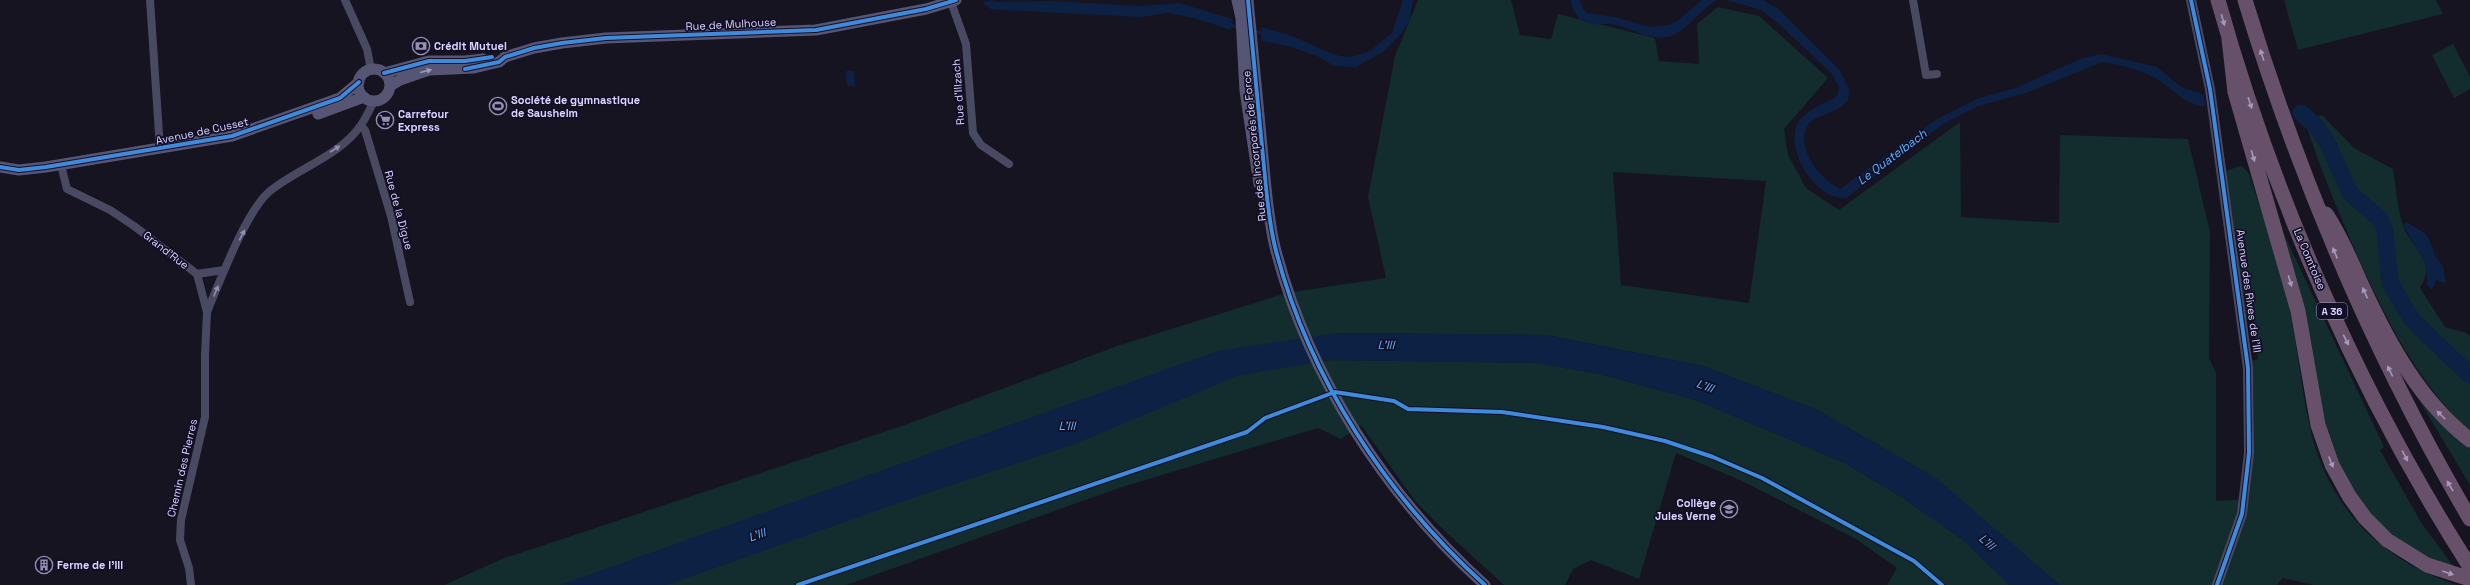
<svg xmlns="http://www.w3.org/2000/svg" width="2470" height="585" viewBox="0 0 2470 585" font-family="'Space Grotesk',sans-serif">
  <rect width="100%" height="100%" fill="#161421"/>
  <path fill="#132c2e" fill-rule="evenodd" d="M1418,0h93l9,35 31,4 7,-25 97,24 4,23 40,3 -2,-40 21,-17 41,9 69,62 -44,51 4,26 18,33 33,22 121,-88 1,95 98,6 1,-88 128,4 22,93 -1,126 7,15v128l33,-2c5,-47 7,-91 2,-138l7,-2 -6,-39h-6l-20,-149 14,-5 4,2 5,6c14,42 29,84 39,127 10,45 13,91 24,135 20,76 72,125 145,149h-143l-31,-7 -6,7h-217l-125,-107 -118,-68 -114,-44 -157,-31 -210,-2 -23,31 17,-4 206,3 64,11 96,26 149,63 58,35 59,41 48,46h-123l10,-17 -41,-29 -116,-59 -64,-27 -37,126 -48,-19 -18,9 -8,16h-61l-57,-52 -32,-32 -54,-76 -20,14 -23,-11 -196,59 -276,98h-402l58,-26 400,-133 218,-81 166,-52 100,-15 -18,-81 27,-141zM1613,172l153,9 -17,122 -128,-18z
    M2284,0h152l7,14 -145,36z
    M2453,44l17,33v12l-16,9 -22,-43z
    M2322,115l32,33 39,21c3,18 4,38 10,56 8,24 35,35 17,63l25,39 21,6 4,3v97c-55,-56 -81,-108 -113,-178 -19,-44 -37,-87 -52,-133z
    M2275,215l109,232 -4,3 42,74 35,47c-64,-23 -109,-70 -130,-135 -8,-25 -12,-53 -18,-79 -11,-48 -23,-95 -34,-142z
    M2410,385l48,55 12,9v36z"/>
  <path fill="#0d2145" d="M991,0l6,2 54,-1 90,5 39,-3 52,16 -1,11 -37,-12 -26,-5 -27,4 -139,-7 -11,-1 -9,-6z
    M1403,0h10l-4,22 -8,12 -17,17 -28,16 -22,-1 -15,-9 -27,-10 -30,-6 -1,-14 28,8 46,20 15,2 8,-2 12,-4 22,-18z
    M1570,0h10l3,9 4,4 28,4 34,10 20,-2 8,-4 25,-21h15c-17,9 -28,29 -46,36 -21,7 -39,-9 -59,-12 -9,-1 -19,2 -27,-2 -9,-3 -12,-14 -15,-22z
    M1727,0h36l14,8 63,62 9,20 -1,11c-4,3 -8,7 -13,9 -8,5 -22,7 -27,15 -14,23 13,55 32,64l97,-70 42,-21 37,-10 64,-29 21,-5 56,13 24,20 23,8 1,12c-27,-6 -31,-19 -52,-30 -15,-8 -35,-13 -51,-15l-76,31 -48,13 -33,17 -99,75c-31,3 -64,-52 -47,-77 9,-13 27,-17 39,-26l1,-8 -7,-13 -52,-49 -19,-15z
    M846,71h8l1,15h-8z
    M2407,222l20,13 9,22 7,9 3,17 -10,-3 -4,10 -5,-5 -1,-20 -23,-40z
    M1336,333l210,2 157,31 114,44 119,68 124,107h-50l-48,-46 -59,-41 -58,-35 -149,-63 -96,-26 -64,-11 -206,-3 -93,16 -165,69 -151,50 -254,90h-107l658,-234z"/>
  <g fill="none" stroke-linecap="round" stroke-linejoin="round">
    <path stroke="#0d2145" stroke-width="3" d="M1228,24l12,4
      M1253,31l12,3"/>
    <path stroke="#0d2145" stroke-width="17" d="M2301,113l15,13 11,16 23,51 30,26 5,12 5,52 23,38 57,54"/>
    <path stroke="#4a4962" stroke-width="8" d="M150,0l10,149
      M345,0l22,49 4,21
      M1913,0l13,75 11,-1
      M951,2l15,42 7,89 8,12 28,19
      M361,126l4,4 26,86 19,86
      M61,165l6,24 43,21 24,16 63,48 27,-4
      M207,312c13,-31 39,-101 63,-121 28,-23 70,-35 91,-66 5,-7 9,-16 13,-24
      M191,585l-2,-17 -9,-28 1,-20 24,-103v-63l2,-42 -10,-38"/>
    <path stroke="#4a4962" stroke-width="10" d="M2191,0l19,89 38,279 1,85 -7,61 -25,71"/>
    <path stroke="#575574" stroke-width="11" d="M1237,0l4,18 4,73 14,93
      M1248,0c5,52 10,104 15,157 3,30 5,61 12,90 33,130 112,250 210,338
      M358 85a16 16 0 1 1 32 0a16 16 0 1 1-32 0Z
      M384,73l45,-12h36l18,-2
      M390,86l10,-6 29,-10 45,-2 25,-6 6,-5 29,-9 28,-5 44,-5 210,-8 110,-21 30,-9
      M318,114l46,-17
      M0,167l19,3 27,-3 186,-31 108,-38 19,-16"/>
    <path stroke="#67516a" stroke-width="15" d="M2218,0c55,197 142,395 252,567
      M2245,0c56,184 128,353 225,519
      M2229,39l6,53 63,219 20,114 14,40 17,31 16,22 22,22 40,25 43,14
      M2326,214c16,24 26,50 38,76 26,56 57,112 106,150"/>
    <defs>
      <path id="cycleway" d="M1248,0c5,52 10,104 15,157 3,30 5,61 12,90 33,130 112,250 210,338
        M2191,0l19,89 38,279 1,85 -7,61 -25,71
        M465,69l34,-7 6,-5 29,-9 28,-5 44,-5 210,-8 110,-21 30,-9
        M384,73l45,-12h36l27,-4
        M0,167l19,3 27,-3 186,-31 108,-38 19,-16
        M798,585l449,-153 18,-14 70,-26 59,9 14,8 94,3 101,15 62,14 48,16 49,21 152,83 28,24"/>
    </defs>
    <use href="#cycleway" stroke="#130f26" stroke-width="6"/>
    <use href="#cycleway" stroke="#408adc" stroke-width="4"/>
  </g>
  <defs><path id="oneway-solid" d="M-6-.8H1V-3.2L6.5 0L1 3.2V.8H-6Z"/></defs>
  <g fill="#a699bc">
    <use href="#oneway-solid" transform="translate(2223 20) rotate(74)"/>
    <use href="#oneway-solid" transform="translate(2262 55) rotate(-108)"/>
    <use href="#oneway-solid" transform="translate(2250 103) rotate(72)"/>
    <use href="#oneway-solid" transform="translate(2253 156) rotate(74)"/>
    <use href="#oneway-solid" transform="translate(2335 253) rotate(-113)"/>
    <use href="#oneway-solid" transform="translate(2290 281) rotate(74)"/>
    <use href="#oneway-solid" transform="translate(2365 293) rotate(-115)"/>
    <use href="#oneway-solid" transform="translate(2346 340) rotate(63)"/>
    <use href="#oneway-solid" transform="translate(2390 371) rotate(-116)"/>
    <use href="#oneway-solid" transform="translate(2441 415) rotate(-135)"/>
    <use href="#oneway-solid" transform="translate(2405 456) rotate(62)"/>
    <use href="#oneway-solid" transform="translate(2331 462) rotate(68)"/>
    <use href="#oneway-solid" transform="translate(2450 486) rotate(-120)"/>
    <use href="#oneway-solid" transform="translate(2448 573) rotate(19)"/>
  </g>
  <use fill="#9f9bc0" href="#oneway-solid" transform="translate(426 71) rotate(-14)"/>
  <g fill="#928eb0">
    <use href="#oneway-solid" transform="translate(335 149) rotate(-33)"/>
    <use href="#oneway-solid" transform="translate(242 235) rotate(-63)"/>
    <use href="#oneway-solid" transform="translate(216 291) rotate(-68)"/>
  </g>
  <defs>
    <symbol id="bank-ring" viewBox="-11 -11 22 22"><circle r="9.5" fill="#130f26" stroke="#9591b1" stroke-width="1.5"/><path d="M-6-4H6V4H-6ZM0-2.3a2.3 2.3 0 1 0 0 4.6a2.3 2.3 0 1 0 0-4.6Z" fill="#9591b1"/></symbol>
    <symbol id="stadium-ring" viewBox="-11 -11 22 22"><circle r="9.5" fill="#130f26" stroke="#9591b1" stroke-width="1.5"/><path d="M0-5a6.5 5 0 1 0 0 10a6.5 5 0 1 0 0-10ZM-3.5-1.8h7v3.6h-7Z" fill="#9591b1"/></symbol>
    <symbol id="supermarket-ring" viewBox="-11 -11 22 22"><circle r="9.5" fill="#130f26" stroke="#9591b1" stroke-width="1.5"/><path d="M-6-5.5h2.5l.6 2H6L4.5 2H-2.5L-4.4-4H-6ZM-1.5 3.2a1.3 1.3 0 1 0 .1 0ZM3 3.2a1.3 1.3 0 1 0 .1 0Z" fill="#9591b1"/></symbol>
    <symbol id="school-ring" viewBox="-11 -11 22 22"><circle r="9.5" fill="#130f26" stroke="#9591b1" stroke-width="1.5"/><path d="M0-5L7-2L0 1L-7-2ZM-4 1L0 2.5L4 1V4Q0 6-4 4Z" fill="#9591b1"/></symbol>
    <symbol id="building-ring" viewBox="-11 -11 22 22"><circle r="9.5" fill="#130f26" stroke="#9591b1" stroke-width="1.5"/><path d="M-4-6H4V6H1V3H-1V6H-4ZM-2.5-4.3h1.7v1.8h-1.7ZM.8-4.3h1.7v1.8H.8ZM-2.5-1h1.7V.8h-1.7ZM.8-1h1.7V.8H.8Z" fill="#9591b1"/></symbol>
  </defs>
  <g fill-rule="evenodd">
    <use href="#bank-ring" x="411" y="36" width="20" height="20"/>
    <use href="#stadium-ring" x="488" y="96" width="20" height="20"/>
    <use href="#supermarket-ring" x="375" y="110" width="20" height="20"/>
    <use href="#school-ring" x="1719" y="499" width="20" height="20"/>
    <use href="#building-ring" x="34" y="555" width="20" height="20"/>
  </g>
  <g text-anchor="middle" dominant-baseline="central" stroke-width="3.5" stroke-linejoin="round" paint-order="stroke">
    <rect fill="#130f26" stroke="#9e99be" stroke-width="1" x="2317" y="303" width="30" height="16" rx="3"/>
    <g font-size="10" font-weight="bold" fill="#dad4ff">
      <text x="2332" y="311">A 36</text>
    </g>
    <g font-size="11" fill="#dad4ff" stroke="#130f26">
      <text transform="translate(731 24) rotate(-3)">Rue de Mulhouse</text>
      <text transform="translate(958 92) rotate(-94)">Rue d'Illzach</text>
      <text transform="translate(202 131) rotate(-12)">Avenue de Cusset</text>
      <text transform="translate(1254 146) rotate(-96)">Rue des Incorporés de Force</text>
      <text transform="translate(399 210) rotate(75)">Rue de la Digue</text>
      <text transform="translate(166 250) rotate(38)">Grand'Rue</text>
      <text transform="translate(2310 259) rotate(67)">La Comtoise</text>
      <text transform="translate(2249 291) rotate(82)">Avenue des Rives de l'Ill</text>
      <text transform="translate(182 468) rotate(-77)">Chemin des Pierres</text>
    </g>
    <g font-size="11" font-weight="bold" fill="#dad4ff" stroke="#130f26" text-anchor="start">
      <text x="434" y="46">Crédit Mutuel</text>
      <text x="511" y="100">Société de gymnastique<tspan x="511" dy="13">de Sausheim</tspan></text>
      <text x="398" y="114">Carrefour<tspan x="398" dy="13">Express</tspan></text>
      <text x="1716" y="503" text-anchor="end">Collège<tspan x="1716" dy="13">Jules Verne</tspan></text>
      <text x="57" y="565">Ferme de l'Ill</text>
    </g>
    <g font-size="12" font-style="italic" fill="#62b5ff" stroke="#130f26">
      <text transform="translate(1892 157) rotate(-37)">Le Quatelbach</text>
      <text transform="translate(1386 345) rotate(1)">L'Ill</text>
      <text transform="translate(1705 386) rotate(20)">L'Ill</text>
      <text x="1067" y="426">L'Ill</text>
      <text transform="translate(757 535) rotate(-20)">L'Ill</text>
      <text transform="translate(1987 542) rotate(41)">L'Ill</text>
    </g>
  </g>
</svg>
